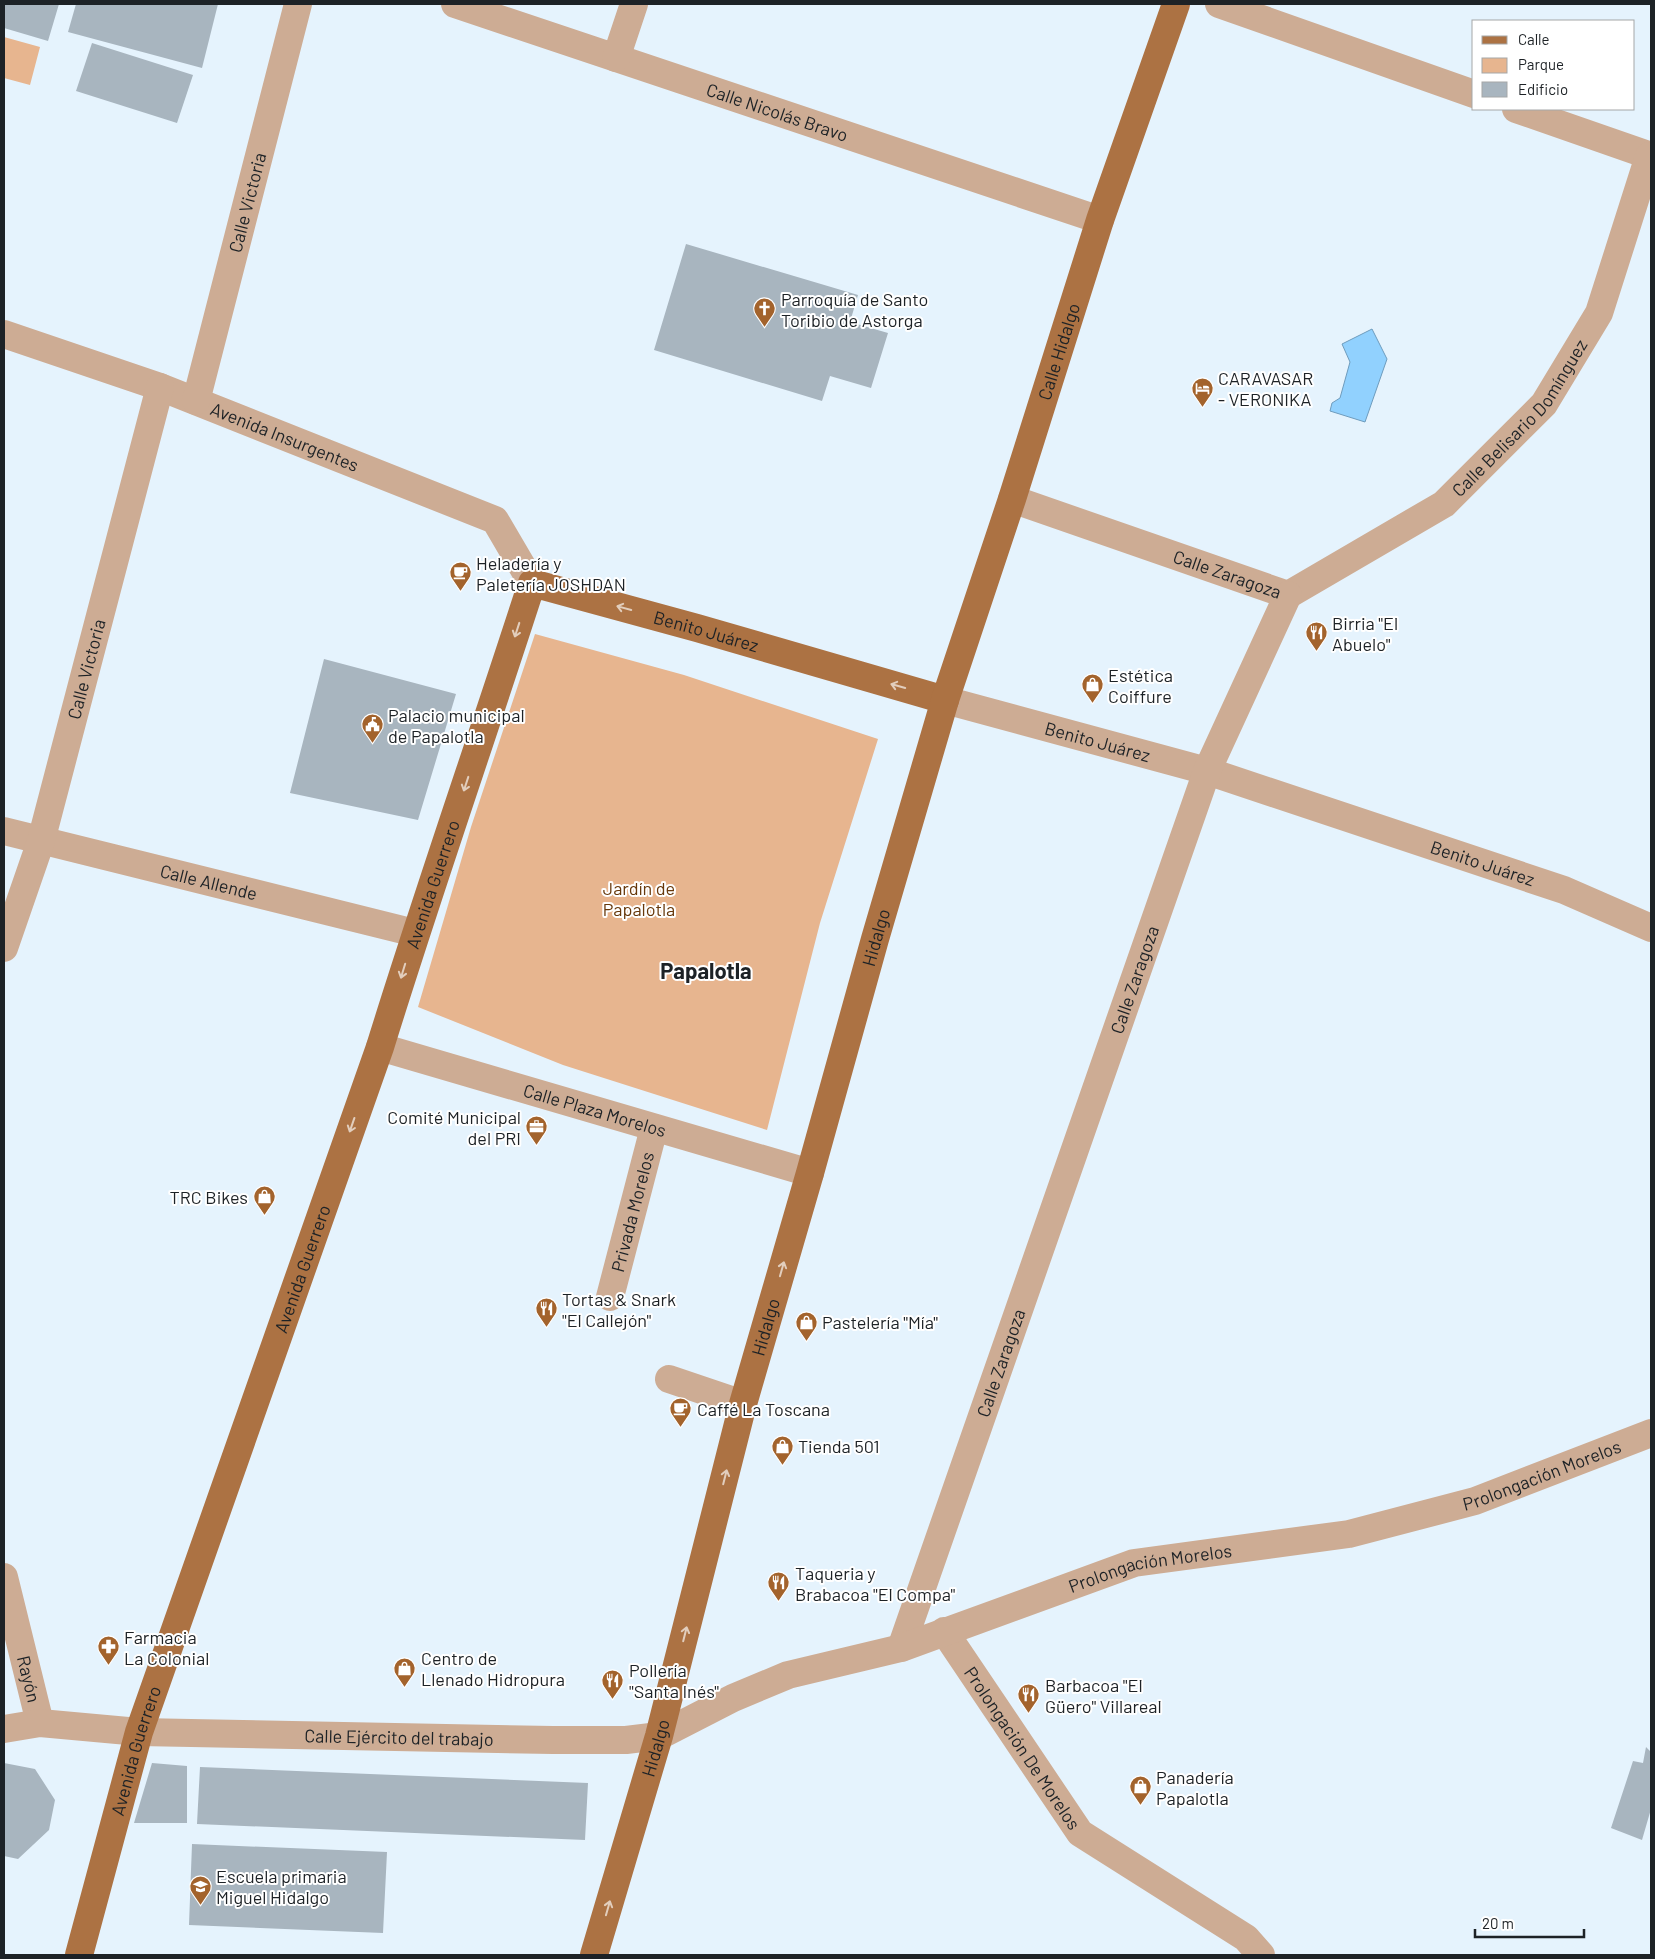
<svg xmlns="http://www.w3.org/2000/svg" width="1655" height="1959" viewBox="0 0 1655 1959" font-family="Barlow,sans-serif">
  <rect width="100%" height="100%" fill="#e5f3fd"/>
  <path fill="#e7b58f" d="M4,37l36,10 -10,38 -26,-7z
    M535,634l149,41 194,64 -58,184 -53,207 -204,-65 -145,-58 53,-180z"/>
  <path fill="#91d1fe" stroke="#6e9cbd" d="M1372,329l15,30 -22,63 -35,-11 2,-8 8,-5 10,-36 -8,-18z"/>
  <path fill="#a8b5bf" d="M4,4h55l-11,37 -44,-13z
    M76,4h142l-16,64 -134,-36z
    M92,43l101,32 -16,48 -101,-32z
    M686,244l172,51 -8,27 38,11 -17,55 -41,-12 -8,25 -168,-51z
    M324,659l132,35 -38,126 -128,-27z
    M1646,1747l5,5v57l-9,31 -31,-12 22,-67 10,2z
    M4,1763l31,6 20,31 -6,30 -31,29 -14,-3z
    M152,1763l35,3v57h-53z
    M200,1767l388,16 -3,57 -388,-16z
    M192,1844l195,8 -4,81 -194,-8z"/>
  <g fill="none" stroke-linecap="round" stroke-linejoin="round">
    <g stroke="#cdac94" stroke-width="28">
      <path id="s1" d="M455,4l645,216"/>
      <path d="M1219,4l255,90"/>
      <path d="M616,58l18,-54"/>
      <path d="M1516,109l135,47"/>
      <path id="s2" d="M4,334l156,53 335,133 37,63"/>
      <path id="s3" d="M196,401l102,-397"/>
      <path id="s4" d="M1012,499l276,96"/>
      <path id="s5" d="M1288,595l156,-91 100,-100 55,-91 50,-157"/>
      <path id="s6" d="M945,700l262,71 357,119 87,38"/>
      <path id="s7" d="M4,831l411,102"/>
      <path id="s8" d="M4,948l37,-107 119,-454"/>
      <path id="s9" d="M380,1047l430,126"/>
      <path id="s10" d="M610,1297l44,-169"/>
      <path d="M669,1379l74,25"/>
      <path id="s11" d="M4,1577l36,146"/>
      <path id="s12" d="M944,1631l136,202 166,105 15,17"/>
      <path id="s13" d="M901,1648l306,-877 81,-176"/>
      <path id="s14" d="M4,1729l36,-6 99,9 414,8h73l33,-4 74,-38 55,-23 113,-27 233,-85 215,-29 126,-33 176,-68"/>
    </g>
    <g stroke="#ac7243" stroke-width="28">
      <path id="s15" d="M79,1955l60,-223 241,-685c48,-155 102,-309 152,-464l165,45 248,72"/>
      <path id="s16" d="M594,1955l65,-219 84,-332 67,-231 65,-234 70,-239 67,-201 88,-279 76,-216"/>
    </g>
  </g>
  <defs><path id="oneway-shaft" d="M-6 0H5M1.5-3L5.5 0L1.5 3" fill="none" stroke-width="1.6" stroke-linecap="round" stroke-linejoin="round" transform="scale(1.25)"/></defs>
  <g stroke="#e2cebd">
    <use href="#oneway-shaft" transform="translate(624 608) rotate(-165)"/>
    <use href="#oneway-shaft" transform="translate(517 630) rotate(108)"/>
    <use href="#oneway-shaft" transform="translate(898 686) rotate(-164)"/>
    <use href="#oneway-shaft" transform="translate(466 784) rotate(108)"/>
    <use href="#oneway-shaft" transform="translate(403 971) rotate(107)"/>
    <use href="#oneway-shaft" transform="translate(352 1125) rotate(109)"/>
    <use href="#oneway-shaft" transform="translate(782 1269) rotate(-74)"/>
    <use href="#oneway-shaft" transform="translate(725 1477) rotate(-76)"/>
    <use href="#oneway-shaft" transform="translate(685 1634) rotate(-76)"/>
    <use href="#oneway-shaft" transform="translate(608 1908) rotate(-74)"/>
  </g>
  <defs>
    <symbol id="church-pin" viewBox="-11 -11 22 30"><path d="M0 17L-7.5 6A9.5 9.5 0 1 1 7.5 6Z" fill="#a3632c" stroke="#fff"/><path d="M-1.2-6h2.4v3.5h3.3v2.4h-3.3V6h-2.4V-.1h-3.3v-2.4h3.3Z" fill="#fff"/></symbol>
    <symbol id="hotel-pin" viewBox="-11 -11 22 30"><path d="M0 17L-7.5 6A9.5 9.5 0 1 1 7.5 6Z" fill="#a3632c" stroke="#fff"/><path d="M-6-4.5h1.5V1H6V5H4.5V3h-9V5H-6ZM-4 0a1.8 1.8 0 1 1 3.6 0ZM.5 0V-2.5h3Q6-2.5 6 0Z" fill="#fff"/></symbol>
    <symbol id="cafe-pin" viewBox="-11 -11 22 30"><path d="M0 17L-7.5 6A9.5 9.5 0 1 1 7.5 6Z" fill="#a3632c" stroke="#fff"/><path d="M-5.5-4.5H6V0H3Q3 3.5 0 3.5H-2.5Q-5.5 3.5-5.5 0ZM3-3.2v2h1.7v-2ZM-6 4.5H4V6H-6Z" fill="#fff"/></symbol>
    <symbol id="restaurant-pin" viewBox="-11 -11 22 30"><path d="M0 17L-7.5 6A9.5 9.5 0 1 1 7.5 6Z" fill="#a3632c" stroke="#fff"/><path d="M-5-6h1v4h1v-4h1v4h1v-4h1v5L-1.5 .5V6h-2V.5L-5-1ZM5-6V6H3V1.5H1.5Q1.5-4 5-6Z" fill="#fff"/></symbol>
    <symbol id="shop-pin" viewBox="-11 -11 22 30"><path d="M0 17L-7.5 6A9.5 9.5 0 1 1 7.5 6Z" fill="#a3632c" stroke="#fff"/><path d="M-5-2.5h2.3a2.7 3.5 0 0 1 5.4 0H5L5.5 6h-11ZM-1.5-2.5h3a1.5 2.3 0 0 0-3 0Z" fill="#fff"/></symbol>
    <symbol id="civic-pin" viewBox="-11 -11 22 30"><path d="M0 17L-7.5 6A9.5 9.5 0 1 1 7.5 6Z" fill="#a3632c" stroke="#fff"/><path d="M-.6-6.5H3V-4.5H.6V-3L4-1V1h2V6H-6V1h2V-1L-.6-3ZM-1.2 2.5V6h2.4V2.5Z" fill="#fff"/></symbol>
    <symbol id="office-pin" viewBox="-11 -11 22 30"><path d="M0 17L-7.5 6A9.5 9.5 0 1 1 7.5 6Z" fill="#a3632c" stroke="#fff"/><path d="M-6-3h4V-5.5h4V-3h4V5H-6ZM-1-4.5V-3h2v-1.5ZM-6 0V1H6V0Z" fill="#fff"/></symbol>
    <symbol id="pharmacy-pin" viewBox="-11 -11 22 30"><path d="M0 17L-7.5 6A9.5 9.5 0 1 1 7.5 6Z" fill="#a3632c" stroke="#fff"/><path d="M-2-6h4v4h4v4h-4v4h-4v-4h-4v-4h4Z" fill="#fff"/></symbol>
    <symbol id="school-pin" viewBox="-11 -11 22 30"><path d="M0 17L-7.5 6A9.5 9.5 0 1 1 7.5 6Z" fill="#a3632c" stroke="#fff"/><path d="M0-5L7-2L0 1L-7-2ZM-4 1L0 2.5L4 1V4Q0 6-4 4Z" fill="#fff"/></symbol>
  </defs>
  <g fill-rule="evenodd">
    <use href="#church-pin" x="752" y="296" width="25" height="34"/>
    <use href="#hotel-pin" x="1190" y="376" width="25" height="34"/>
    <use href="#cafe-pin" x="448" y="560" width="25" height="34"/>
    <use href="#restaurant-pin" x="1304" y="620" width="25" height="34"/>
    <use href="#shop-pin" x="1080" y="672" width="25" height="34"/>
    <use href="#civic-pin" x="360" y="712" width="25" height="34"/>
    <use href="#office-pin" x="524" y="1114" width="25" height="34"/>
    <use href="#shop-pin" x="252" y="1184" width="25" height="34"/>
    <use href="#restaurant-pin" x="534" y="1296" width="25" height="34"/>
    <use href="#shop-pin" x="794" y="1310" width="25" height="34"/>
    <use href="#cafe-pin" x="668" y="1396" width="25" height="34"/>
    <use href="#shop-pin" x="770" y="1434" width="25" height="34"/>
    <use href="#restaurant-pin" x="766" y="1570" width="25" height="34"/>
    <use href="#pharmacy-pin" x="96" y="1634" width="25" height="34"/>
    <use href="#shop-pin" x="392" y="1656" width="25" height="34"/>
    <use href="#restaurant-pin" x="600" y="1668" width="25" height="34"/>
    <use href="#restaurant-pin" x="1016" y="1682" width="25" height="34"/>
    <use href="#shop-pin" x="1128" y="1774" width="25" height="34"/>
    <use href="#school-pin" x="188" y="1874" width="25" height="34"/>
  </g>
  <g text-anchor="middle" dominant-baseline="central" stroke-width="4" stroke-linejoin="round" paint-order="stroke">
    <g font-size="18" fill="#1d2226" stroke="#fff">
      <text stroke="none"><textPath href="#s1" startOffset="340">Calle Nicolás Bravo</textPath></text>
      <text stroke="none"><textPath href="#s3" startOffset="205">Calle Victoria</textPath></text>
      <text stroke="none"><textPath href="#s16" startOffset="1670">Calle Hidalgo</textPath></text>
      <text stroke="none"><textPath href="#s5" startOffset="296">Calle Belisario Domínguez</textPath></text>
      <text stroke="none"><textPath href="#s2" startOffset="299">Avenida Insurgentes</textPath></text>
      <text stroke="none"><textPath href="#s4" startOffset="228">Calle Zaragoza</textPath></text>
      <text stroke="none"><textPath href="#s15" startOffset="1626">Benito Juárez</textPath></text>
      <text stroke="none"><textPath href="#s8" startOffset="291">Calle Victoria</textPath></text>
      <text stroke="none"><textPath href="#s6" startOffset="158">Benito Juárez</textPath></text>
      <text stroke="none"><textPath href="#s6" startOffset="562">Benito Juárez</textPath></text>
      <text stroke="none"><textPath href="#s7" startOffset="211">Calle Allende</textPath></text>
      <text stroke="none"><textPath href="#s15" startOffset="1128">Avenida Guerrero</textPath></text>
      <text stroke="none"><textPath href="#s16" startOffset="1056">Hidalgo</textPath></text>
      <text stroke="none"><textPath href="#s13" startOffset="708">Calle Zaragoza</textPath></text>
      <text stroke="none"><textPath href="#s9" startOffset="224">Calle Plaza Morelos</textPath></text>
      <text stroke="none"><textPath href="#s10" startOffset="88">Privada Morelos</textPath></text>
      <text stroke="none"><textPath href="#s15" startOffset="722">Avenida Guerrero</textPath></text>
      <text stroke="none"><textPath href="#s16" startOffset="651">Hidalgo</textPath></text>
      <text stroke="none"><textPath href="#s13" startOffset="302">Calle Zaragoza</textPath></text>
      <text stroke="none"><textPath href="#s14" startOffset="1582">Prolongación Morelos</textPath></text>
      <text stroke="none"><textPath href="#s14" startOffset="1178">Prolongación Morelos</textPath></text>
      <text stroke="none"><textPath href="#s11" startOffset="105">Rayón</textPath></text>
      <text stroke="none"><textPath href="#s14" startOffset="396">Calle Ejército del trabajo</textPath></text>
      <text stroke="none"><textPath href="#s16" startOffset="216">Hidalgo</textPath></text>
      <text stroke="none"><textPath href="#s12" startOffset="141">Prolongación De Morelos</textPath></text>
      <text stroke="none"><textPath href="#s15" startOffset="212">Avenida Guerrero</textPath></text>
    </g>
    <g font-size="18" fill="#1d2226" stroke="#fff" text-anchor="start">
      <text x="781" y="299">Parroquía de Santo<tspan x="781" dy="21">Toribio de Astorga</tspan></text>
      <text x="1218" y="378">CARAVASAR<tspan x="1218" dy="21">- VERONIKA</tspan></text>
      <text x="476" y="563">Heladería y<tspan x="476" dy="21">Paletería JOSHDAN</tspan></text>
      <text x="1332" y="623">Birria "El<tspan x="1332" dy="21">Abuelo"</tspan></text>
      <text x="1108" y="675">Estética<tspan x="1108" dy="21">Coiffure</tspan></text>
      <text x="388" y="715">Palacio municipal<tspan x="388" dy="21">de Papalotla</tspan></text>
      <text x="521" y="1117" text-anchor="end">Comité Municipal<tspan x="521" dy="21">del PRI</tspan></text>
      <text x="248" y="1197" text-anchor="end">TRC Bikes</text>
      <text x="562" y="1299">Tortas &amp; Snark<tspan x="562" dy="21">"El Callejón"</tspan></text>
      <text x="822" y="1322">Pastelería "Mía"</text>
      <text x="697" y="1409">Caffé La Toscana</text>
      <text x="798" y="1446">Tienda 501</text>
      <text x="795" y="1573">Taqueria y<tspan x="795" dy="21">Brabacoa "El Compa"</tspan></text>
      <text x="124" y="1637">Farmacia<tspan x="124" dy="21">La Colonial</tspan></text>
      <text x="421" y="1658">Centro de<tspan x="421" dy="21">Llenado Hidropura</tspan></text>
      <text x="629" y="1670">Pollería<tspan x="629" dy="21">"Santa Inés"</tspan></text>
      <text x="1045" y="1685">Barbacoa "El<tspan x="1045" dy="21">Güero" Villareal</tspan></text>
      <text x="1156" y="1777">Panadería<tspan x="1156" dy="21">Papalotla</tspan></text>
      <text x="216" y="1876">Escuela primaria<tspan x="216" dy="21">Miguel Hidalgo</tspan></text>
    </g>
    <g font-size="18" fill="#67380b" stroke="#fff">
      <text x="639" y="888">Jardín de<tspan x="639" dy="21">Papalotla</tspan></text>
    </g>
    <g font-size="22" font-weight="bold" fill="#1d2226" stroke="#fff">
      <text x="706" y="970">Papalotla</text>
    </g>
  </g>
  <rect width="1655" height="1959" fill="none" stroke="#1d2226" stroke-width="10"/>
  <rect x="1472" y="20" width="162" height="90" fill="#ffffff" stroke="#a5a7a8"/>
  <rect x="1482" y="36" width="25" height="8" fill="#ac7243" stroke="#a5a7a8"/>
  <text x="1518" y="45" font-size="15" fill="#1d2226">Calle</text>
  <rect x="1482" y="58" width="25" height="15" fill="#e7b58f" stroke="#a5a7a8"/>
  <text x="1518" y="70" font-size="15" fill="#1d2226">Parque</text>
  <rect x="1482" y="82" width="25" height="15" fill="#a8b5bf" stroke="#a5a7a8"/>
  <text x="1518" y="95" font-size="15" fill="#1d2226">Edificio</text>
  <path d="M1475 1929v8h109v-8" fill="none" stroke="#1d2226" stroke-width="2.5"/>
  <text x="1482" y="1929" font-size="15" fill="#1d2226" stroke="#ffffff" stroke-width="4" paint-order="stroke">20 m</text>
</svg>
